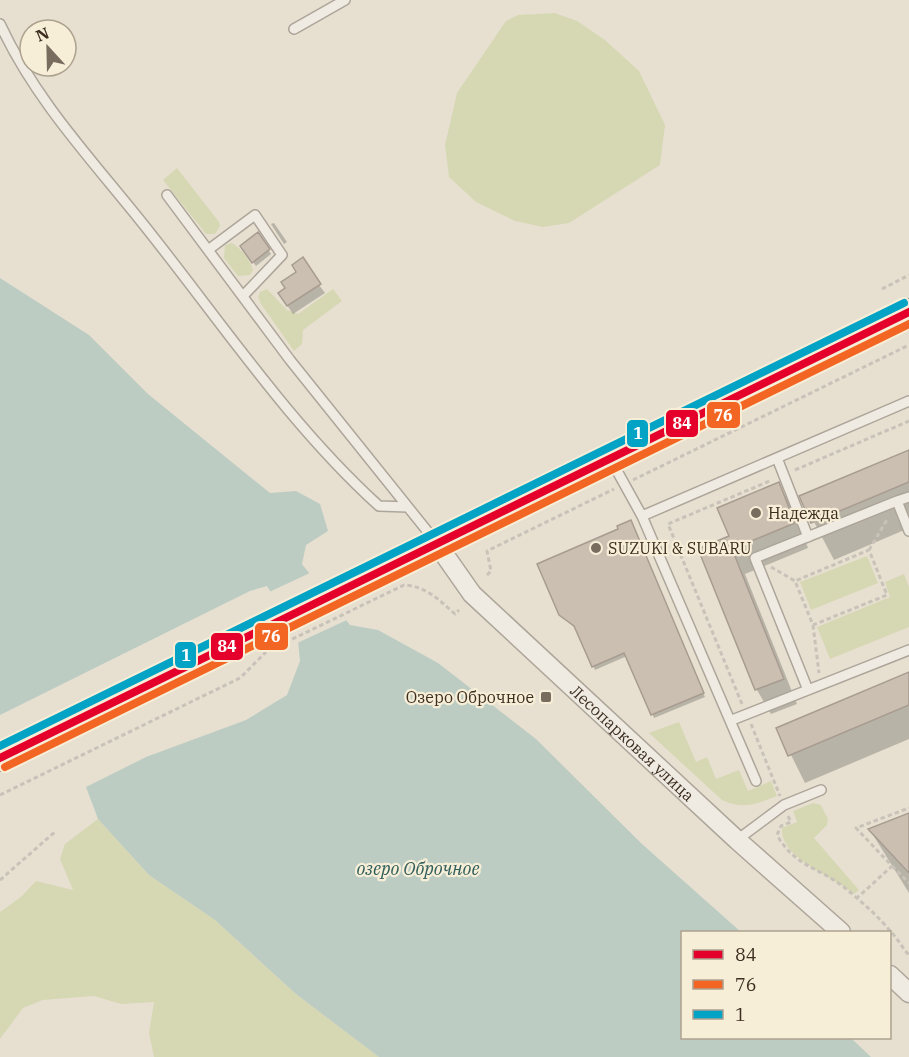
<svg xmlns="http://www.w3.org/2000/svg" width="909" height="1057" viewBox="0 0 909 1057" font-family="'IBM Plex Serif',serif">
  <rect width="100%" height="100%" fill="#e7e0d1"/>
  <path fill="#d6d7b3" d="M555,13l22,8 28,19 34,31 26,54 -5,40 -91,58 -26,4 -28,-6 -39,-19 -27,-25 -4,-32 12,-52 49,-72 12,-6z
    M177,168l42,54 1,4 -5,8h-9l-43,-54z
    M232,243c9,5 18,17 21,27l-3,5 -12,1 -14,-18 1,-13z
    M267,289l20,21 11,4 35,-25 9,12 -39,29 -1,14 -8,7 -33,-47 -3,-7 2,-5z
    M867,556l11,27 -67,27 -11,-28z
    M904,574l5,13v40l-79,32 -13,-32 73,-30 -5,-15z
    M679,722l17,40 11,-5 9,22 23,-9 9,21 23,-10 6,15c-21,8 -34,14 -55,4l-73,-67z
    M813,803l8,2 7,14 -1,6 -13,13 45,52 -5,4c-20,-18 -74,-35 -72,-66l15,-6 -4,-11z
    M98,819l51,56 66,45 81,74 83,63h-225l-5,-24 5,-31 -33,2 -27,-8 -51,4 -20,8 -23,31v-127l21,-15 15,-16 37,9 -13,-31 5,-15z"/>
  <path fill="#bcccc2" d="M0,278l89,57 59,59 122,99 26,-2 24,13 8,27 -22,14 -4,19 48,61 28,5 60,33 98,76 106,105 99,88h-59v106h169l20,19h-492l-83,-63 -81,-74 -66,-45 -51,-56 -12,-32 60,-30 100,-37 41,-25 13,-34 -2,-21 -31,-54 -17,5 -250,124z"/>
  <path fill="#e7e0d1" d="M312,572l37,47 -54,25 -28,-51z"/>
  <path fill="#0003" d="M274,223l13,19 -3,2 -13,-20z
    M258,234l13,20 -15,12 -12,-16z
    M298,273l21,12 6,8 -32,21 -8,-12 2,-13z
    M909,452v76l-75,32 -33,-63z
    M778,484l15,24 15,40 -63,26 52,130 -26,10 -14,-24 -57,-140 31,-13z
    M633,526l72,171 -51,21 -27,-62 -32,14 -18,-40 -17,-16z
    M909,674v65l-104,44 -27,-54z
    M909,818v75l-39,-63z"/>
  <path fill="#cbbfb2" stroke="#a89c90" stroke-width="1.5" d="M258,232l12,17 -18,14 -12,-17z
    M303,257l18,27 -34,22 -9,-13 7,-5 -4,-6 15,-10 -4,-7z
    M909,450v32l-98,41 -12,-27z
    M779,482l16,41 -63,26 52,130 -29,11 -57,-141 31,-13 -12,-28z
    M631,520l73,173 -53,22 -27,-62 -32,14 -18,-41 -15,-11 -22,-51 81,-35 -1,-3z
    M909,672v33l-121,51 -12,-28z
    M909,813v60l-41,-44z"/>
  <g fill="none" stroke-linecap="round" stroke-linejoin="round">
    <defs>
      <path id="lane" d="M0,24c37,80 97,141 151,210 73,92 140,192 228,272l29,1
        M294,29l51,-29
        M167,195l123,165 146,182
        M208,250l47,-35 27,40 -39,41
        M777,458l31,79
        M611,460l31,56 114,265
        M897,501l12,-4
        M642,516l267,-115
        M808,690l-53,-132 142,-57 12,30
        M732,720l177,-70
        M737,840l47,-35 37,-15"/>
      <g id="street">
        <path id="s1" d="M437,544l35,50 265,246 104,92"/>
        <path d="M890,975l19,18"/>
      </g>
      <path id="secondary" d="M0,758l909,-446"/>
    </defs>
    <use href="#lane" stroke="#ada599" stroke-width="12"/>
    <use href="#street" stroke="#ada599" stroke-width="21"/>
    <use href="#secondary" stroke="#9c958a" stroke-width="28"/>
    <path stroke="#c8c2b9" stroke-width="3" stroke-dasharray="4.5 3" stroke-linecap="butt" d="M882,289l27,-14
      M795,470l114,-49
      M633,480l276,-135
      M869,550l19,-32
      M771,567l24,14 18,44 74,-30 -18,-45 -74,31
      M487,575l4,-4 -4,-20 127,-62
      M813,625l6,48
      M272,649l132,-64c22,1 35,15 51,29l4,-4
      M742,704l-74,-180 104,-44
      M751,724l29,72
      M0,795l240,-117 26,-26
      M788,816l3,6 -10,4 -4,9c18,32 42,32 68,53 16,13 34,29 47,45 7,7 10,15 17,22
      M892,866l17,17
      M0,880l56,-49
      M856,899l36,-33 -36,-38 53,-20"/>
    <use href="#lane" stroke="#efebe3" stroke-width="9"/>
    <use href="#street" stroke="#efebe3" stroke-width="18"/>
    <use href="#secondary" stroke="#efebe3" stroke-width="26"/>
    <defs>
      <path id="bus-1" d="M0,758l909,-446"/>
      <path id="bus-2" d="M5,767l904,-443"/>
      <path id="bus-3" d="M0,746l904,-443"/>
    </defs>
    <use href="#bus-1" stroke="#f7eed8" stroke-width="12"/>
    <use href="#bus-2" stroke="#f7eed8" stroke-width="12"/>
    <use href="#bus-3" stroke="#f7eed8" stroke-width="12"/>
    <use href="#bus-1" stroke="#e4002b" stroke-width="8"/>
    <use href="#bus-2" stroke="#f26522" stroke-width="8"/>
    <use href="#bus-3" stroke="#03a3c5" stroke-width="8"/>
  </g>
  <g fill="#786c5e" stroke="#f7eed8" stroke-width="2">
    <circle cx="756" cy="513" r="6"/>
    <circle cx="596" cy="548" r="6"/>
    <rect x="540" y="691" width="12" height="12" rx="3"/>
  </g>
  <g text-anchor="middle" dominant-baseline="central" stroke-width="4.5" stroke-linejoin="round" paint-order="stroke">
    <g font-size="16" fill="#3d2e20" stroke="#f7eed8" text-anchor="start">
      <text x="768" y="513">Надежда</text>
      <text x="608" y="548">SUZUKI &amp; SUBARU</text>
      <text x="534" y="697" text-anchor="end">Озеро Оброчное</text>
    </g>
    <g font-size="16" fill="#3d2e20" stroke="#f7eed8">
      <text stroke="none"><textPath href="#s1" startOffset="280">Лесопарковая улица</textPath></text>
    </g>
    <g font-size="18" font-style="italic" fill="#2f5d5a" stroke="#f7eed8">
      <text x="418" y="868">озеро Оброчное</text>
    </g>
  </g>
  <g stroke="#f7eed8" stroke-width="2">
    <rect x="706" y="401" width="35" height="28" rx="6" fill="#f26522"/>
    <rect x="665" y="409" width="34" height="29" rx="6" fill="#e4002b"/>
    <rect x="626" y="419" width="23" height="29" rx="6" fill="#03a3c5"/>
    <rect x="254" y="622" width="35" height="29" rx="6" fill="#f26522"/>
    <rect x="210" y="632" width="34" height="29" rx="6" fill="#e4002b"/>
    <rect x="174" y="641" width="23" height="28" rx="6" fill="#03a3c5"/>
  </g>
  <g font-size="16" text-anchor="middle" font-weight="bold" fill="#fff">
    <text x="723" y="421">76</text>
    <text x="682" y="429">84</text>
    <text x="638" y="439">1</text>
    <text x="271" y="642">76</text>
    <text x="227" y="652">84</text>
    <text x="186" y="661">1</text>
  </g>
  <rect x="681" y="931" width="210" height="108" fill="#f7eed8" stroke="#ada18e" stroke-width="1.5"/>
  <rect x="693" y="950" width="30" height="9" fill="#e4002b" stroke="#ada18e" stroke-width="1.5"/>
  <text x="735" y="961" font-size="18" fill="#3d2e20">84</text>
  <rect x="693" y="980" width="30" height="9" fill="#f26522" stroke="#ada18e" stroke-width="1.5"/>
  <text x="735" y="991" font-size="18" fill="#3d2e20">76</text>
  <rect x="693" y="1010" width="30" height="9" fill="#03a3c5" stroke="#ada18e" stroke-width="1.5"/>
  <text x="735" y="1021" font-size="18" fill="#3d2e20">1</text>
  <g transform="translate(48 48) rotate(338)"><circle r="28" fill="#f7eed8" stroke="#ada18e" stroke-width="1.5"/>
  <path d="M0-4.5L10 22L0 15L-10 22Z" fill="#786c5e"/>
  <text y="-9" font-size="16" font-weight="bold" text-anchor="middle" fill="#3d2e20">N</text>
  </g>
</svg>
